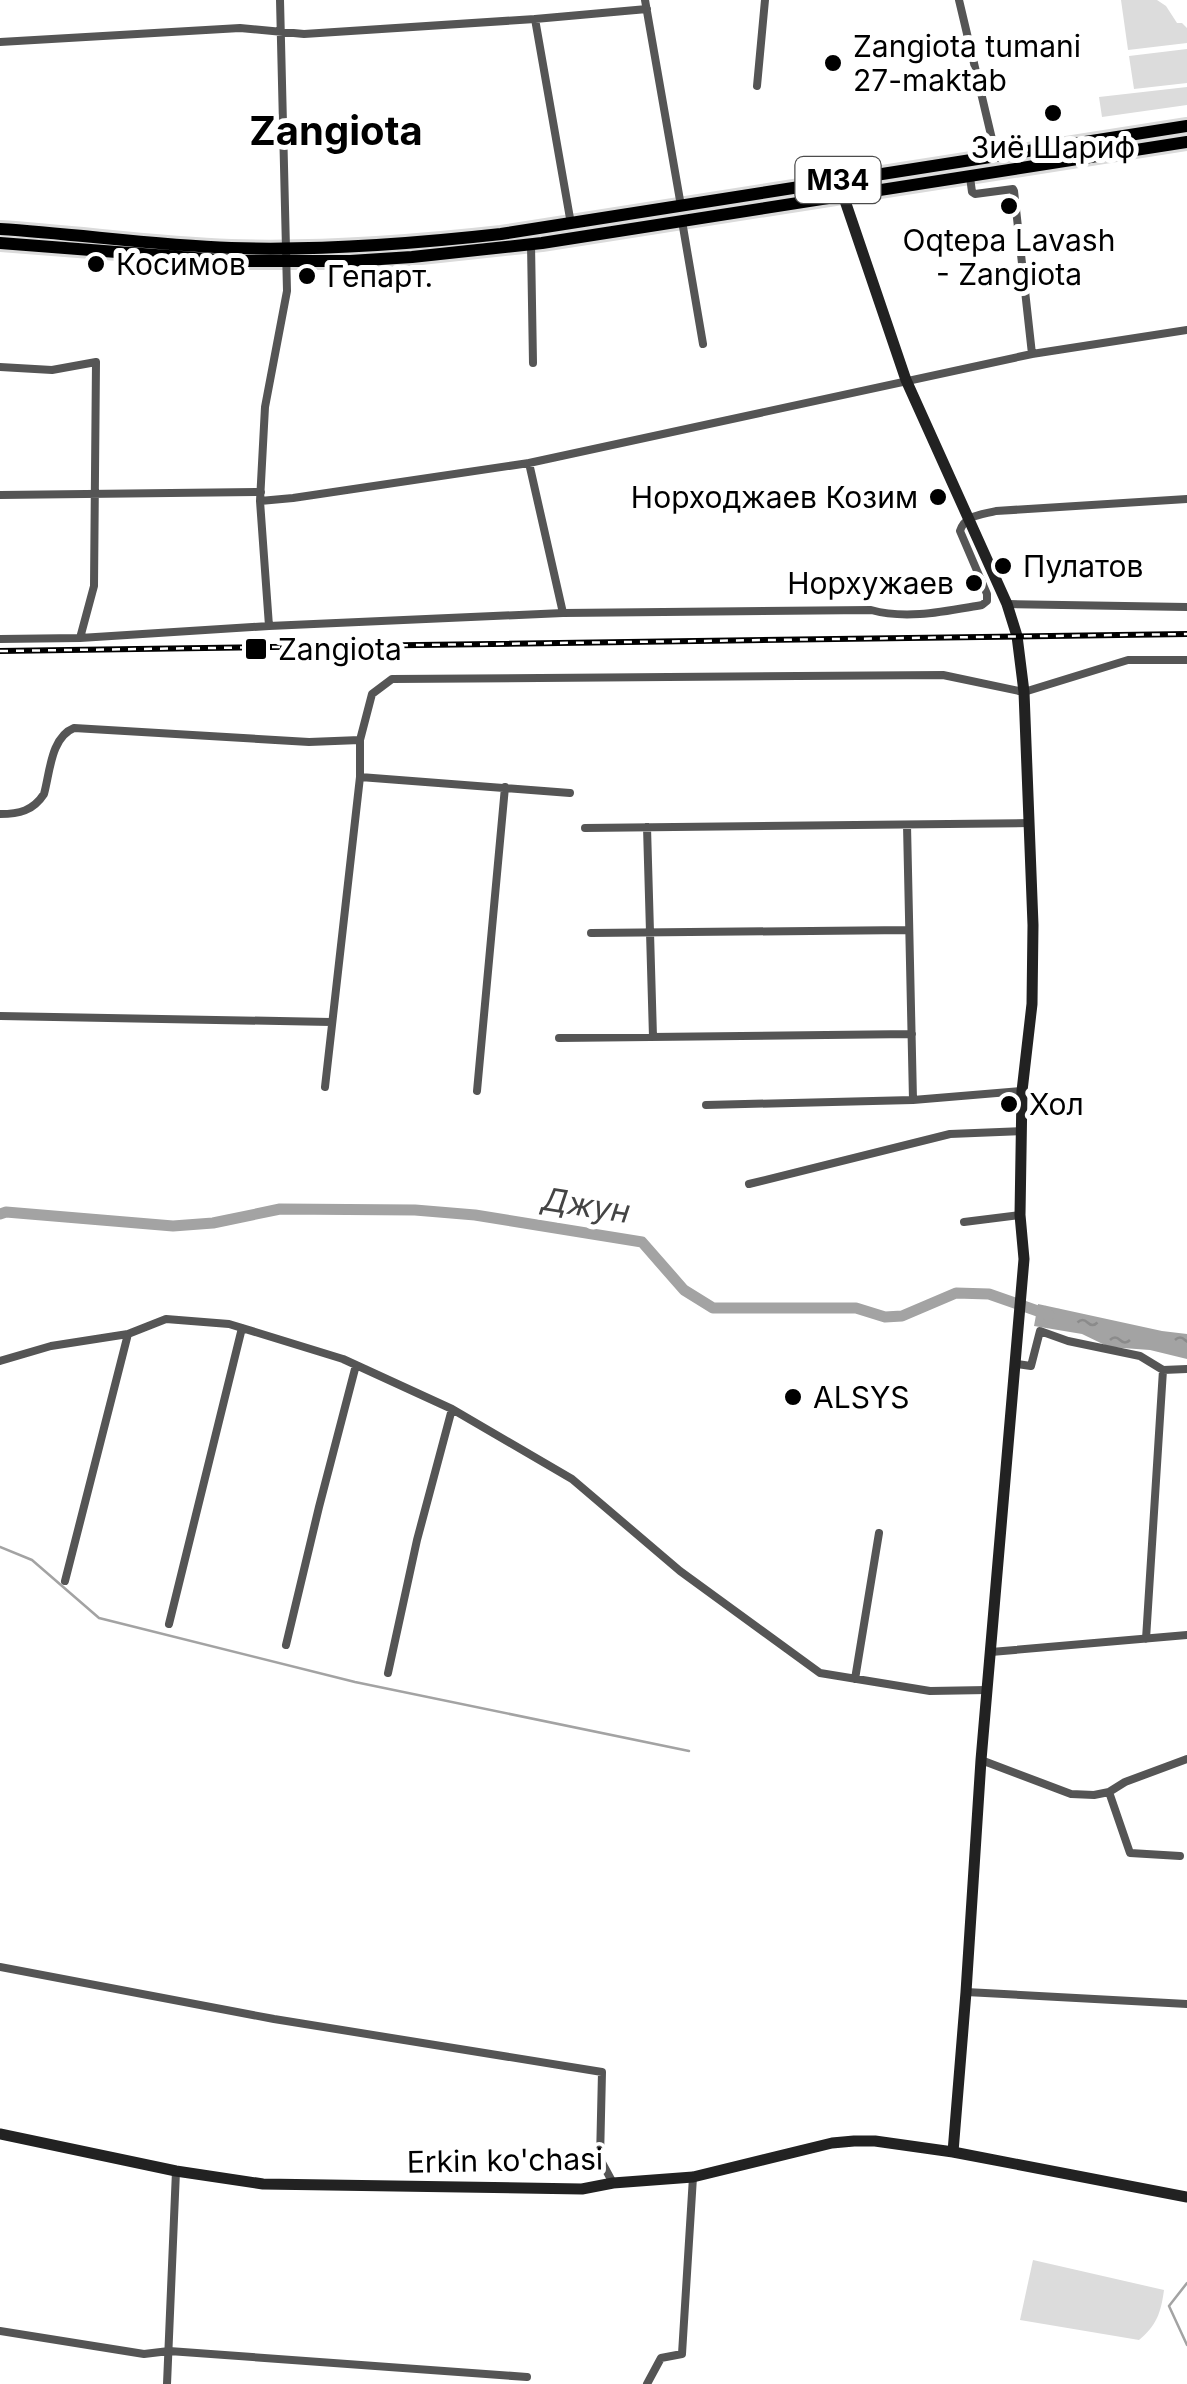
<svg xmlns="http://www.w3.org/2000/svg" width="1187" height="2384" viewBox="0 0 1187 2384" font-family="Inter,sans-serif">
  <defs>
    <pattern id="water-ripples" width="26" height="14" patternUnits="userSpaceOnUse" patternTransform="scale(2.5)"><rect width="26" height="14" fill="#a3a3a3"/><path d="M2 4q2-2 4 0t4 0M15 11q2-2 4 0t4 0" fill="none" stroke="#8b8b8b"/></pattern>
  </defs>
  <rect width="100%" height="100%" fill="#fff"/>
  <path fill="#dcdcdc" d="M1121,0h36l9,6 11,17h5l5,5v15l-59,7z
    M1187,49v34l-53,6 -5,-33z
    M1187,87v18l-85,12 -3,-20z
    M1033,2260l131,30c-3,22 -7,35 -25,50l-119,-20z"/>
  <path fill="url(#water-ripples)" d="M1038,1304l124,27 25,3v25l-37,-9 -41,-3 -27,-13 -48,-8z"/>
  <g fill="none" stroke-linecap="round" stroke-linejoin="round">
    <path stroke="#a3a3a3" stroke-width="2.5" d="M0,1547l32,13 67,58 256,64 334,69
      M1187,2283l-18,23 18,39"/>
    <path stroke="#a3a3a3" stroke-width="11" d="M0,1214l6,-2 167,14 40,-3 67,-14 135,1 60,5 167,27 42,48 29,18h143l29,9 17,-1 54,-23 33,1 60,21"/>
    <defs>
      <path id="primary" d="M0,229c77,5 154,16 231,19 91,3 180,-4 270,-14l686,-108
        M0,243l233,18h117l62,-4 130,-14 645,-101"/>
    </defs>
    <use href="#primary" stroke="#dbdbdb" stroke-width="18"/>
    <path stroke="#555" stroke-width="8" d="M645,0l36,206
      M959,0l37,156
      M535,19l36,205
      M0,42l240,-14 64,6 231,-15 112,-10
      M757,86l8,-86
      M970,177l2,15 3,2 38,-5 1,2 18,163
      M682,221l21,123
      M531,244l2,119
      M0,367l52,3 44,-8 -2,224 -14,52
      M529,463l34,150
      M0,495l261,-3
      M260,501l33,-3 236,-35 503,-109 155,-24
      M1007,604l180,3
      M269,626l-9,-125 5,-94 22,-116 -7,-291
      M0,639l80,-1 189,-12 294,-13 308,-3c36,10 75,1 111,-5l5,-4v-7l-27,-63c5,-16 21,-16 36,-20l191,-12
      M360,777l210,16
      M0,814c19,0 33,-3 44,-20 6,-22 7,-57 30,-66l235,14 51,-2
      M907,825l6,275
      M647,827l6,210
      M585,828l445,-5
      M591,933l318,-3
      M0,1016l331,6
      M559,1038l353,-4
      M325,1087l35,-310v-37l12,-46 20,-15 551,-4 81,17 104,-32h59
      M477,1091l28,-304
      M706,1105l207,-5 109,-9
      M749,1184l201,-50 72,-3
      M964,1222l56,-7
      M0,1361l51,-15 77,-12 38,-15 63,5 114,35 109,50 120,70 108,92 140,102 110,18 57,-1
      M1017,1364l14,2 9,-35 28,10 72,15 23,14 24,-1
      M65,1581l63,-247
      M169,1624l73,-296
      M1146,1639l17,-269
      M286,1645l33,-138 37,-142
      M991,1652l196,-17
      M388,1673l29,-133 35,-131
      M855,1679l24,-146
      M981,1760l90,34 23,1 15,-3 16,-10 62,-23
      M1109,1792l21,61 50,3
      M0,1967l274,52 328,53 -2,87 13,24
      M966,1992l221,12
      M0,2331l144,23 25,-3 358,26
      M167,2384l9,-213
      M647,2384l14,-26 21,-4 11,-177"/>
    <path stroke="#222" stroke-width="11" d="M841,189l65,191 101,224 10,32 7,56 9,233 -1,79 -10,87 -2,124 4,44 -43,501 -15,232 -13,160
      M0,2134l176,37 87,13 319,5 31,-6 80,-6 139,-34 22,-2h21l78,11 234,45"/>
    <use href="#primary" stroke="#000" stroke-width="12"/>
    <defs>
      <path id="rail" d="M0,651l1187,-17"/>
    </defs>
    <use href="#rail" stroke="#000" stroke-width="6"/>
    <use href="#rail" stroke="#fff" stroke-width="2.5" stroke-dasharray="8" stroke-linecap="butt"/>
  </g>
  <g fill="#000" stroke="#fff" stroke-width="4">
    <circle cx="833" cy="63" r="10"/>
    <circle cx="1053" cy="113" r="10"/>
    <circle cx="1009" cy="206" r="10"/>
    <circle cx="96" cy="264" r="10"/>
    <circle cx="307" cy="276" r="10"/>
    <circle cx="938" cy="497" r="10"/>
    <circle cx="1003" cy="566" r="10"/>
    <circle cx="974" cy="583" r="10"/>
    <rect x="244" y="637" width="24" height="24" rx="5"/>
    <circle cx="1009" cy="1104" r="10"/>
    <circle cx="793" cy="1397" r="10"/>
  </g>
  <g text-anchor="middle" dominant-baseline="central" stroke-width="10" stroke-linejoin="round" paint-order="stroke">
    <rect fill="#fff" stroke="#4c4c4c" stroke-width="2.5" x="795.5" y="157" width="85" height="46" rx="8"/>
    <g font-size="28" font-weight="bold" fill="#000">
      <text x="838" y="180">M34</text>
    </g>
    <g font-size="30" fill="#000" stroke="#fff" text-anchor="start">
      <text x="853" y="46">Zangiota tumani<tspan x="853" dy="34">27-maktab</tspan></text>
      <text x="1053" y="147" text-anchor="middle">Зиё Шариф</text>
      <text x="1009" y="240" text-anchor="middle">Oqtepa Lavash<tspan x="1009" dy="34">- Zangiota</tspan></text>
      <text x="116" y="264">Косимов</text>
      <text x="327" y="276">Гепарт.</text>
      <text x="918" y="497" text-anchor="end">Норходжаев Козим</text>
      <text x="1023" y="566">Пулатов</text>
      <text x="954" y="583" text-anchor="end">Норхужаев</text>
      <text x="278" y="649">Zangiota</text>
      <text x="1029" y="1104">Хол</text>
      <text x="813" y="1397">ALSYS</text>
    </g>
    <g font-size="30" fill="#000" stroke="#fff">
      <text transform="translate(505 2160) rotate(-1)">Erkin ko'chasi</text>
    </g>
    <g font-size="32" font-style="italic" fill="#444" stroke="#fff">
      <text transform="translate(586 1205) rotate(9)">Джун</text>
    </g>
    <g font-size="40" font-weight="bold" fill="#000" stroke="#fff">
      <text x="336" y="130">Zangiota</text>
    </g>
  </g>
</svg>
